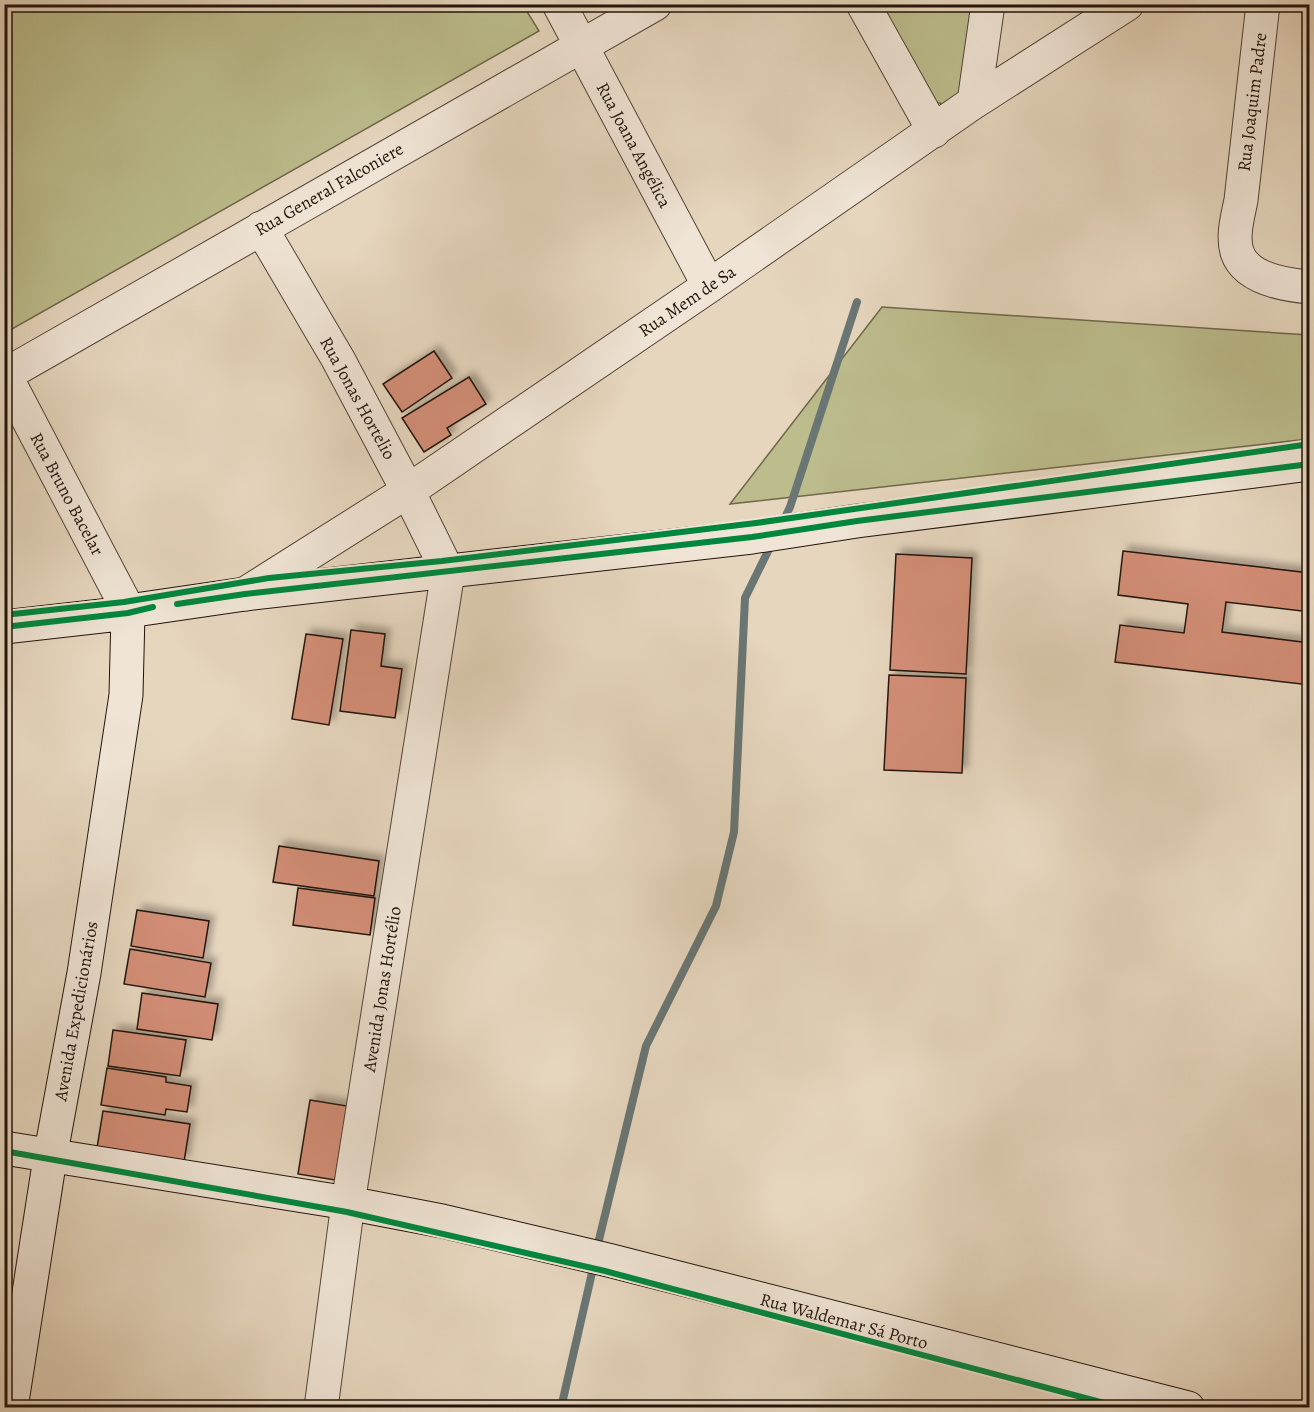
<svg xmlns="http://www.w3.org/2000/svg" width="1314" height="1412" viewBox="0 0 1314 1412" font-family="Alegreya,serif">
  <defs>
    <filter id="shadow"><feDropShadow dx="5.5" dy="-5.5" stdDeviation="3" flood-color="#0004"/></filter>
  </defs>
  <rect width="100%" height="100%" fill="#e6d6be"/>
  <filter id="stains"><feTurbulence type="fractalNoise" baseFrequency=".00333" numOctaves="4"/><feColorMatrix values="0 0 0 0 .2 0 0 0 0 .09 0 0 0 0 .02 0 0 0 .5 -.17"/></filter>
  <radialGradient id="worn" r=".72"><stop offset=".6" stop-color="#630" stop-opacity="0"/><stop offset="1" stop-color="#630" stop-opacity=".3"/></radialGradient>
  <path fill="#bcbc8c" stroke="#6f684c" stroke-width="1.5" d="M4,5h519l16,26 -527,298 -8,-14z
    M876,5h101l-9,80 -19,21 -16,-5z
    M882,307l427,28v104l-579,65z"/>
  <g fill="none" stroke-linecap="round" stroke-linejoin="round">
    <path stroke="#697674" stroke-width="8" d="M782,524l8,-17 67,-205
      M596,1252l50,-206 70,-140 18,-74 11,-234 27,-55
      M561,1408l33,-144"/>
  </g>
  <path fill="#d38e77" stroke="#22140c" stroke-width="1.5" filter="url(#shadow)" d="M434,351l18,27 -50,34 -19,-28z
    M469,377l17,27 -39,24 4,7 -27,17 -22,-34z
    M1123,551l187,22v39l-84,-10 -4,30 88,11v42l-195,-23 5,-37 64,8 4,-29 -70,-9z
    M896,554l76,4 -6,116 -76,-4z
    M351,630l34,4 -4,32 21,3 -7,49 -55,-7z
    M306,634l37,5 -14,86 -37,-6z
    M889,675l77,3 -4,95 -78,-3z
    M279,846l100,15 -5,35 -101,-14z
    M298,888l77,10 -5,37 -77,-10z
    M137,910l72,11 -6,37 -72,-12z
    M130,949l81,14 -6,34 -81,-13z
    M142,993l76,11 -6,36 -75,-11z
    M113,1030l73,10 -6,36 -72,-10z
    M107,1068l59,9v5l25,4 -4,26 -21,-3 -1,6 -64,-10z
    M310,1100l37,6 -12,74 -37,-6z
    M103,1111l87,13 -6,38 -87,-14z"/>
  <g fill="none" stroke-linecap="round" stroke-linejoin="round">
    <defs>
      <path id="street" d="M559,4l150,282
        M863,4l71,127
        M1263,4l-22,196c-3,16 -9,35 -4,52 9,27 48,33 73,35
        M974,102l14,-98
        M261,228l77,131 70,132 40,81 -100,631 -27,205
        M245,594l163,-103 301,-205 265,-184 153,-98
        M128,613l-4,-11 -119,-227 650,-371"/>
      <path id="secondary" d="M4,627l124,-14 14,-4 103,-15 507,-57 105,-16 453,-57
        M4,1148l344,55 94,18 166,39 580,148
        M11,1408l39,-250 34,-185 42,-278 2,-82"/>
    </defs>
    <use href="#street" stroke="#534438" stroke-width="35"/>
    <use href="#secondary" stroke="#22140c" stroke-width="35"/>
    <use href="#street" stroke="#efe4d5" stroke-width="33"/>
    <use href="#secondary" stroke="#efe4d5" stroke-width="33"/>
    <defs>
      <path id="cycleway" d="M177,604l68,-10 507,-57 105,-16 453,-57
        M4,615l120,-13 145,-24 173,-17 314,-38 554,-79
        M4,627l124,-14 25,-6
        M4,1151l343,61 258,59 518,137"/>
    </defs>
    <use href="#cycleway" stroke="#efe4d5" stroke-width="10"/>
    <use href="#cycleway" stroke="#00873e" stroke-width="6"/>
  </g>
  <g text-anchor="middle" dominant-baseline="central" stroke-width="4.5" stroke-linejoin="round" paint-order="stroke">
    <g font-size="18" fill="#22140c" stroke="#efe4d5">
      <text transform="translate(1252 102) rotate(-83)">Rua Joaquim Padre</text>
      <text transform="translate(634 145) rotate(62)">Rua Joana Angélica</text>
      <text transform="translate(329 189) rotate(-30)">Rua General Falconiere</text>
      <text transform="translate(687 301) rotate(-34)">Rua Mem de Sa</text>
      <text transform="translate(358 398) rotate(61)">Rua Jonas Hortelio</text>
      <text transform="translate(67 494) rotate(62)">Rua Bruno Bacelar</text>
      <text transform="translate(382 989) rotate(-81)">Avenida Jonas Hortélio</text>
      <text transform="translate(76 1011) rotate(-80)">Avenida Expedicionários</text>
      <text transform="translate(844 1321) rotate(15)">Rua Waldemar Sá Porto</text>
    </g>
  </g>
  <rect width="1314" height="1412" fill="none" stroke="#e6d6be" stroke-width="24"/>
  <rect x="6" y="6" width="1302" height="1400" fill="none" stroke="#22140c" stroke-width="3"/>
  <rect x="12" y="12" width="1290" height="1388" fill="none" stroke="#22140c" stroke-width="1.5"/>
  <rect width="100%" height="100%" filter="url(#stains)"/>
  <rect width="100%" height="100%" fill="url(#worn)"/>
</svg>
